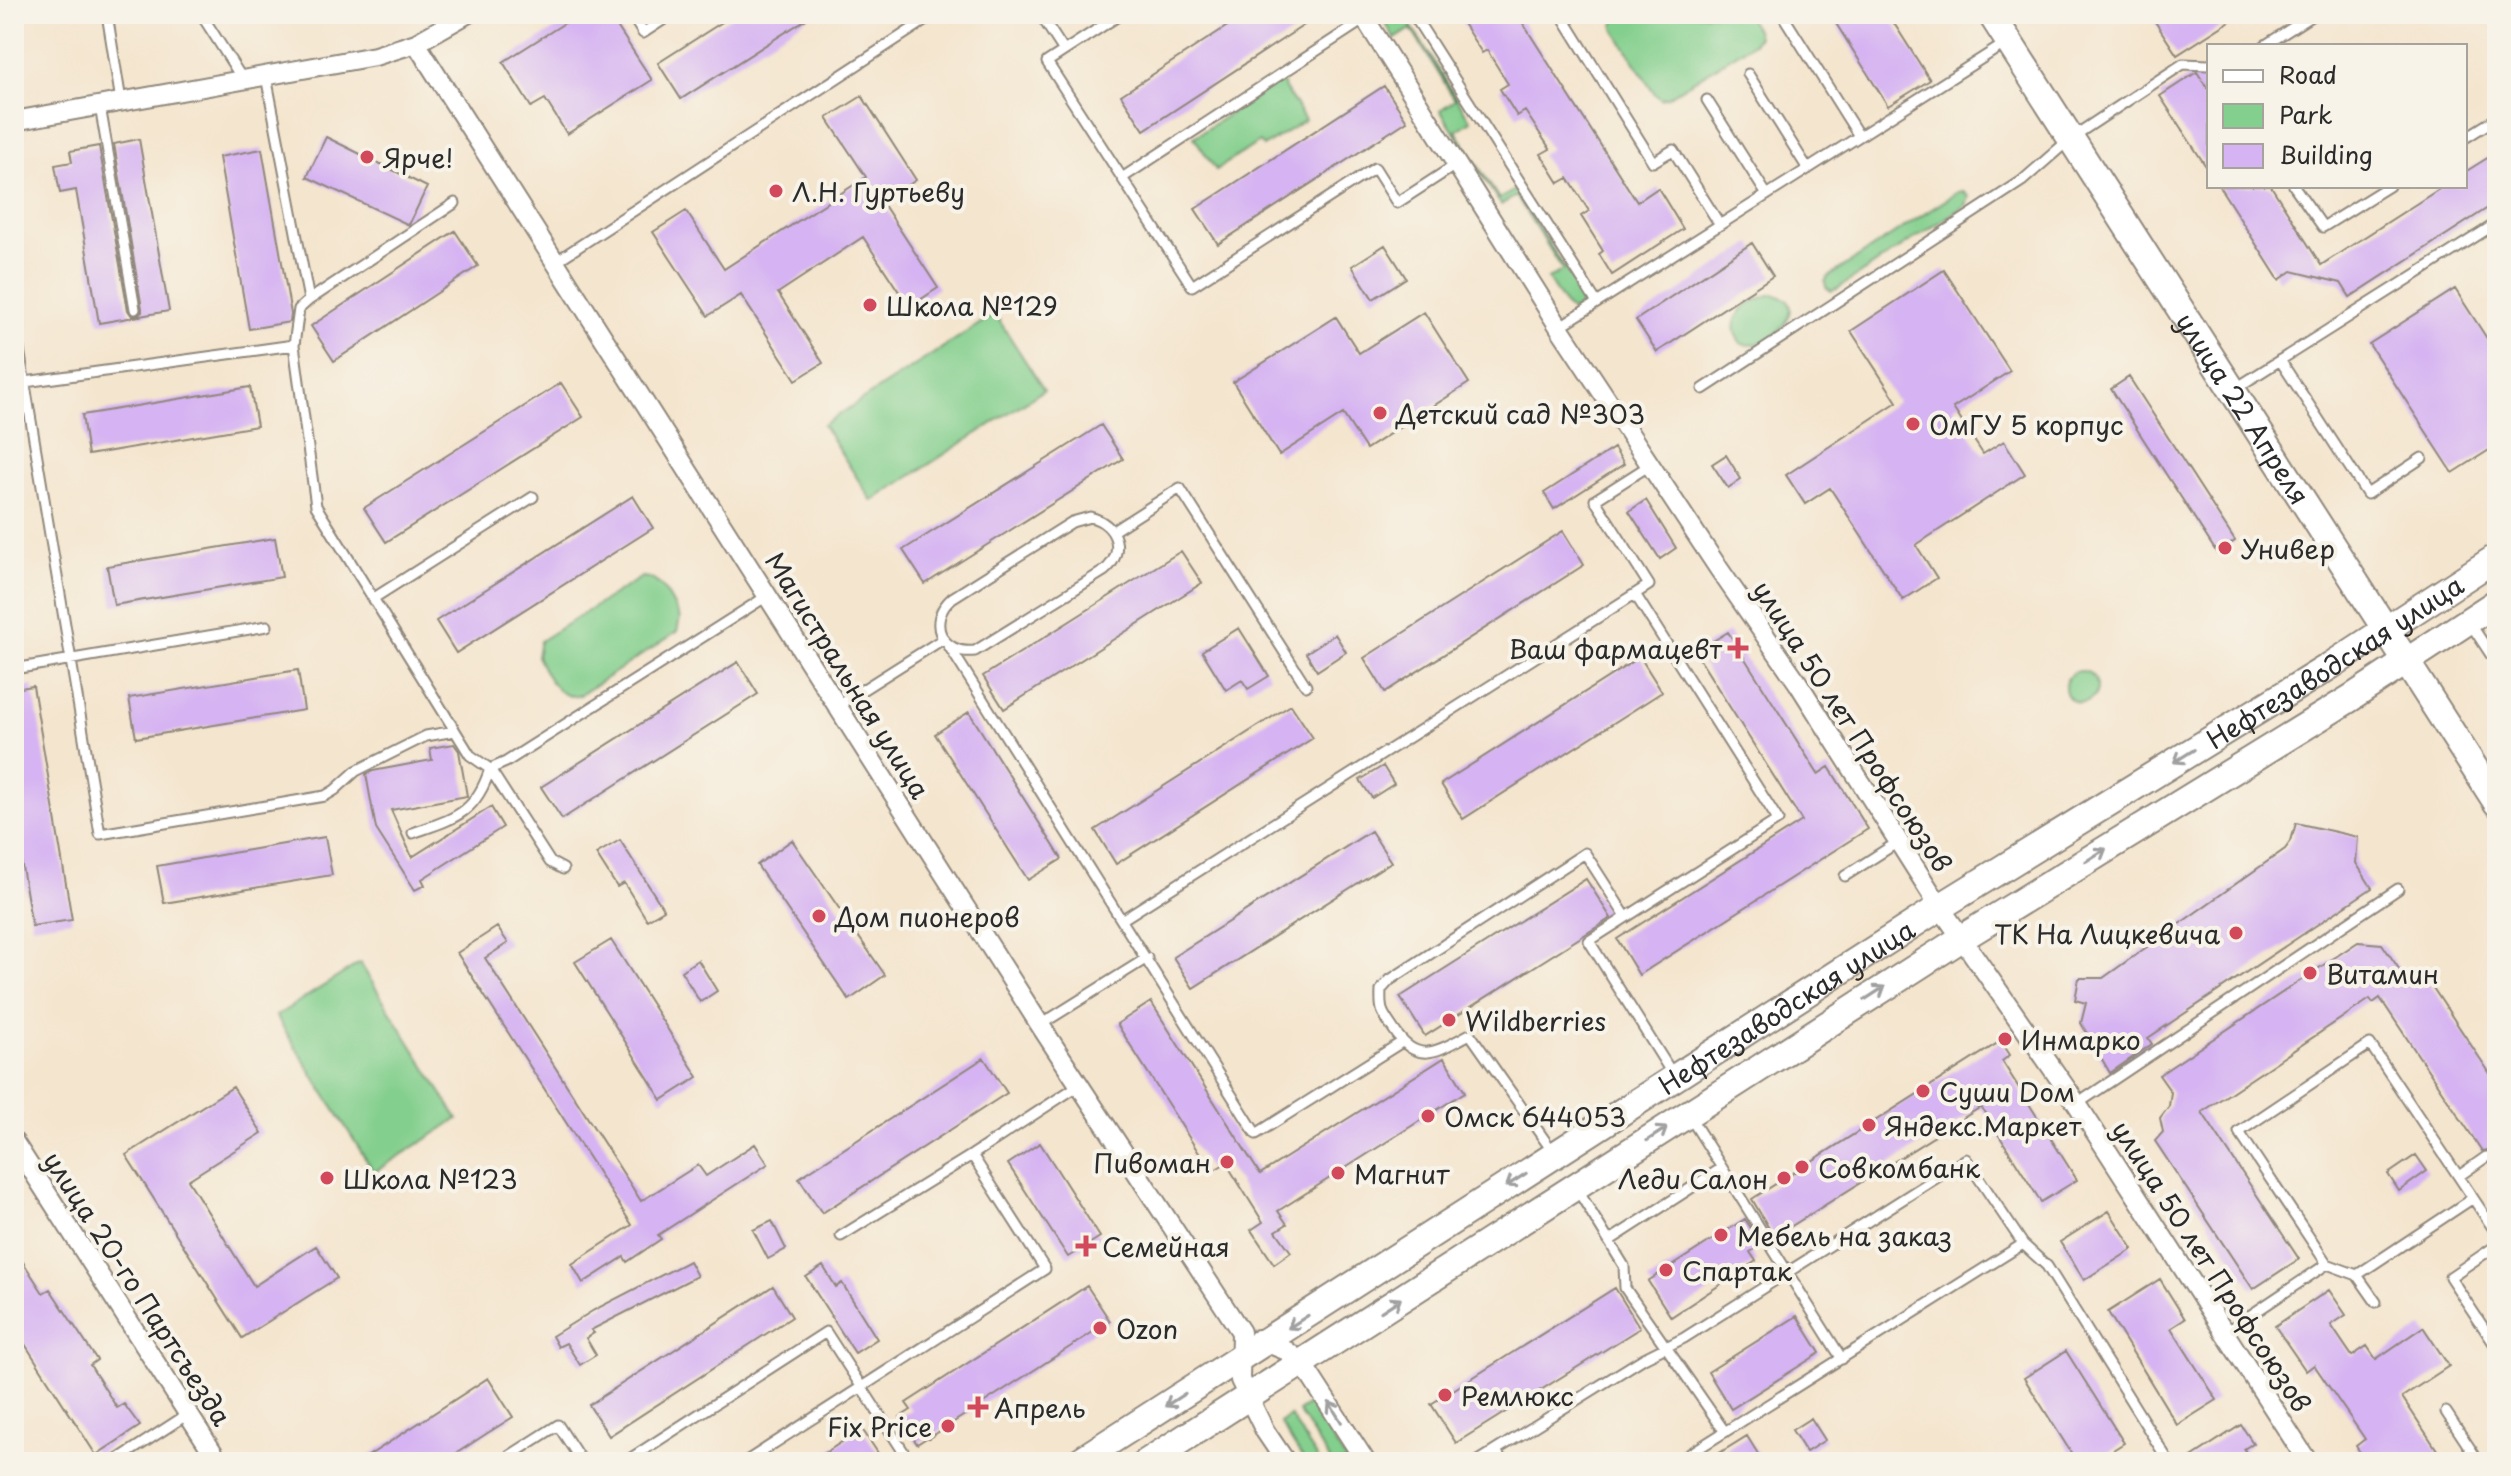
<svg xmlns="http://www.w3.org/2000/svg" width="2511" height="1476" viewBox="0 0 2511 1476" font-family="'Playpen Sans',sans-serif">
  <rect width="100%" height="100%" fill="#f7f3e8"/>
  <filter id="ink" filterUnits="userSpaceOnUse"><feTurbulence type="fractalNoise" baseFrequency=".0125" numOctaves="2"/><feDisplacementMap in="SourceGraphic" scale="16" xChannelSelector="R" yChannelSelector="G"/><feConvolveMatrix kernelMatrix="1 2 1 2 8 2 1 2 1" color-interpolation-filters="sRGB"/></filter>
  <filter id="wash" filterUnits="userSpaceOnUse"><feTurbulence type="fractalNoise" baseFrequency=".006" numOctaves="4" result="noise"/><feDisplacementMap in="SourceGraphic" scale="32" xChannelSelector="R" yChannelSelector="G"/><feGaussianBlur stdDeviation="1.8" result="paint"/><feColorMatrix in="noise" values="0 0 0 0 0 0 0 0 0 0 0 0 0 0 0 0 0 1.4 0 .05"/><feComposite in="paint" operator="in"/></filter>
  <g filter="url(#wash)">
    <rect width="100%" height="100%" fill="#f4e5ce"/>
    <path fill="#83cf8d" stroke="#577d5c" stroke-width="2" d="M1390,14h13l2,2 66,105 -15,10 43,68 16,-9 67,105 1,8 -4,6 -8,2 -6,-5 -17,-27 15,-9 -47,-74 -15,9 -61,-95 15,-10 -44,-71 -16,10 -9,-15z
      M1620,14h126l10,16 2,7 -5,6 -85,54 -7,2 -6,-5 -41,-65v-11z
      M1280,81l25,39 -42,27 -4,-5 -43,28 -22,-33z
      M1963,191l6,6 -3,8 -129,84 -6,2 -5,-4 -1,-5 3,-5 130,-85z
      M1774,294l14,6 3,8c-1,20 -29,41 -49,36 -22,-24 9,-46 32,-50z
      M995,314l49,76 -172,111 -49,-76z
      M642,577c20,0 30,25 38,41l-3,14 -97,63c-23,7 -35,-22 -43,-39l3,-15z
      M2065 687a16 16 0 1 1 32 0a16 16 0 1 1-32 0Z
      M360,963l98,156 -84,53 -98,-156z
      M1310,1403l37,59h-16l-33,-51z
      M1290,1416l30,46h-15l-25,-39z"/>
    <g id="blocks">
      <path fill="#d6b3f2" d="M579,14h30l43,66 -85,54 -22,-35 -14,8 -28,-45z
        M735,14h79l-133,85 -23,-36z
        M1246,14h75l-177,116 -23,-35z
        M1457,14h60l120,188 21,-14 25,41 -71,46 -13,-21 4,-3 -22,-35 8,-5 -21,-33 -9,5 -18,-29 9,-5 -25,-38 -8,5 -17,-27 8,-5 -21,-34 -5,3z
        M1830,14h58l42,66 -42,26z
        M2164,14h77l-64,41 -23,-35z
        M2197,72l12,18v81l-49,-75z
        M1384,86l23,35 -189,123 -23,-35z
        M862,96l54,84 -34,22 56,86 -29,19 -46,-70 -85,56 45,70 -27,17 -55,-85 -33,21 -55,-84 33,-21 38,58 142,-92 -39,-59z
        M326,137l101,50 -18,38 -102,-48z
        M139,139l30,172 -70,12 -23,-133 -16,3 -5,-28 17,-3 -2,-11 29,-5 29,164 4,6h5l5,-4v-4l-28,-164z
        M262,149l29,165 -1,8 -41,7 -30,-172z
        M2497,152v50l-147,95 -9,-14 -49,-12 -13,9 -60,-94h52l50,79 123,-79h21v-14z
        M455,231l23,35 -144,95 -23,-35z
        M1752,243l21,33 -116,76 -21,-32z
        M1385,245l21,33 -33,21 -21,-33z
        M1944,270l66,101 -57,37 30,46 21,-13 21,33 -109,71 21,33 -34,22 -73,-112 -25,16 -19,-29 111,-73 -46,-71z
        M2455,289l42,65v91l-44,28 -84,-129z
        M1424,312l45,71 -103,66 -23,-35 -64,41 -46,-73 103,-65 23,36z
        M2129,377l106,164 -18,12 -106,-164z
        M561,383l22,34 -197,125 -22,-34z
        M250,387l7,39 -169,29 -6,-40z
        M1101,425l22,34 -198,125 -22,-34z
        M1614,448l10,16 -70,45 -10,-16z
        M1726,455l15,24 -13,9 -16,-24z
        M633,496l20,32 -197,125 -20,-32z
        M1646,500l30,48 -16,11 -31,-48z
        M1563,531l21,34 -199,127 -21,-34z
        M275,538l7,39 -168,28 -7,-39z
        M1181,551l21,32 -198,126 -21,-33z
        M1239,628l30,48 -21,13 -6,-9 -16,10 -24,-39z
        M1728,632l90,142 11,-7 39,62 -229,146 -22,-36 185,-118 -107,-169z
        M1335,634l11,18 -29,19 -11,-18z
        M1640,657l22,35 -199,127 -22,-35z
        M738,662l20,32 -196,125 -21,-32z
        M298,670l6,40 -168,28 -7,-40z
        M33,686l39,234 -40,6 -18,-107v-130z
        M1291,705l22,33 -197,126 -21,-34z
        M969,712l93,147 -34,21 -93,-146z
        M454,744l5,7 8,45 -76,14 21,47 79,-50 12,20 -81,52 3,6 -10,5 -39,-61 -10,-55 7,-3 59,-11 -2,-12z
        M1383,766l11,18 -22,14 -12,-18z
        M2296,823l62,14 -2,26 16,25 -224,150 4,6 -42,29 -29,-50 5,-20 -11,-3 4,-22h24l182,-129 6,-8z
        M1371,831l20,31 -198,126 -20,-31z
        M325,837l7,38 -168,28 -7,-37z
        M620,840l44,70 -17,10 -23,-37 -7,4 -21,-33z
        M792,840l93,135 -36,25 -92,-135z
        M1586,879l25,39 -186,118 -25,-39z
        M497,927l11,16 -23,15 156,243 57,-36 8,11 49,-32 13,20 -110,71 3,4 -34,23 -3,-5 -41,26 -11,-19 60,-39 -175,-272z
        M611,940l87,137 -36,23 -87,-138z
        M2358,942l24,2 26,38 15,5 6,-5 68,102v90l-7,-11 3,-4 -1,-6 -4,-3 -6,1 -102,-153 -7,5 -3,-4 -168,113 97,147 -46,30 -98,-148 8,-9 -3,-14 9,-12 2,-14 -12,-17z
        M698,960l19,31 -17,11 -19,-31z
        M1151,1002l109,172 184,-116 21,34 -187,119 9,13 -11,7 15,21 -17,12 -23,-34 12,-8 -37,-59 -15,9 -94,-148z
        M2001,1041l9,14 -8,6 75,119 -36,22 -60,-95 -207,130 -22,-38z
        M984,1058l23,35 -185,120 -23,-35z
        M233,1087l29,46 -74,47 66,106 62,-40 21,32 -95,60 -116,-183z
        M1040,1143l60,94 -32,20 -60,-93z
        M2416,1155l11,16 -28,20 -11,-17z
        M2109,1211l24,38 -49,31 -24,-38z
        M1745,1219l17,26 -12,7 6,9 -85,56 -23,-36z
        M772,1221l14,28 -18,10 -15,-29z
        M14,1248l29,45 7,-4 47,71 -7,5 27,43 7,-4 16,22 -44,29 -82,-128z
        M689,1261l8,15 -106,54 3,3 -8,5 10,17 -16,10 -14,-22 -8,4 -6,-11 42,-26z
        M823,1266l13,21 6,-4 35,56 -22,14 -49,-76z
        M2160,1279l25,40 -14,9 46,72 -40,25 -69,-113z
        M773,1286l19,31 -183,119 -20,-31z
        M1087,1286l23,35 -181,117 -1,-1 -11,7 -17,-27 11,-7 -5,-7z
        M1615,1288l25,40 -184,115 -25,-39z
        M2329,1290l17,25 -15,10 21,31 15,-10 9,13 47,-32 26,39 -47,31 43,65h-79l-10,-16 9,-7 -51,-74 -8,6 -31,-45z
        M1797,1316l23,37 -89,56 -23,-37z
        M2066,1351l58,92 -30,19h-17l-53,-84z
        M488,1378l25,39 -27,17 -43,28h-84z
        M1811,1418l14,22 -19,12 -14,-22z
        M2241,1425l12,18 -9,6 8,13h-68z
        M862,1429l22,33h-73z
        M1747,1436l16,26h-58z"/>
    </g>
  </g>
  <g filter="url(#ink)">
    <use href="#blocks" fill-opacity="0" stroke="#90887c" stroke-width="2"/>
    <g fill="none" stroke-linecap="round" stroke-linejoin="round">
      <defs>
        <path id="lane" d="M107,14l14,87
          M201,14l42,66
          M631,14l12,19 29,-19
          M1040,14l24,37
          M1121,14l-74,48 145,224 183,-118 22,35 60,-39
          M1413,14l184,289
          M1561,14l92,148 20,-12 47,75
          M1782,14l77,122
          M2264,46l50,-32
          M1748,74l60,95
          M266,76l43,224
          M1707,100l60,95
          M100,106l35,203
          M2465,138l32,-20
          M1122,178l243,-159
          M2294,186l29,41 66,-41
          M455,203l-146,97 -10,9 -5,36 22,161 154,249 20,14 16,-7 261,-166
          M555,262l380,-248
          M14,319l86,515 225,-38 10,-6 21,-19 70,-35 29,-5
          M1559,327l447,-284
          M2280,360l87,134 55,-36
          M25,382l269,-37
          M1703,389l319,-208 49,-43 112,-74 26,1
          M2233,390l264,-167
          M1090,517c28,7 36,36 14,54l-129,80c-34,4 -49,-30 -23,-53l120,-76z
          M1113,531l67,-43 126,198
          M1635,594l143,226 -189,121 84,134
          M374,598l159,-101
          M2470,623l27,41
          M949,646l307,488 146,-92
          M14,669l253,-43
          M837,706l106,-67
          M490,769l60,93 13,7
          M413,833c41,-15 62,-18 77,-64
          M1845,876l53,-34
          M1123,919l526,-334 -54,-85 55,-35
          M1040,1025l107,-67
          M2077,1104l321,-215
          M1690,1117l152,242
          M1553,1152l-83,-118c-31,16 -52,33 -76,-4 -12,-18 -14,-18 -13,-40l9,-10 195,-127 41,64
          M2459,1176l27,-19
          M1577,1189l47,77 1,22 100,144
          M841,1236l131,-81 107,-70
          M1609,1241l113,-73
          M2497,1245l-47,32 47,71
          M2357,1275l116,-77
          M2376,1302l-19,-27 -30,-11 -88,-132 131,-88 127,190
          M2224,1333l103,-69
          M2446,1412l33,50
          M1496,1451l7,11
          M114,1462l74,-48
          M500,1462l58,-37 24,37
          M625,1462l201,-130 84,130
          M745,1462l300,-193 -73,-114
          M1477,1462l167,-104 40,-20 282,-179 57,85 24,22 122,196
          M1677,1462l346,-218"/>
        <path id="street" d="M1362,14l197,313 160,242 79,114 142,224 137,197 231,358
          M416,43l624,982 201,307 -1,48 25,51 21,31
          M14,121l361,-65 41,-13 51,-29
          M14,1142l205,320
          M1258,1339l29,12 15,12 64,99"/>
        <g id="secondary">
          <path id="s1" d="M1991,14l506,789"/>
          <path id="s2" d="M1078,1462l862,-555 390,-241 167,-109"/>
          <path d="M1147,1462l815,-524 389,-240 146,-96"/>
        </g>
      </defs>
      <use href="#lane" stroke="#90887c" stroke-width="13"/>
      <use href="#street" stroke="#90887c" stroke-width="22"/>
      <use href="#secondary" stroke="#90887c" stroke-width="30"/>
      <use href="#lane" stroke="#fff" stroke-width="9"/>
      <use href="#street" stroke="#fff" stroke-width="18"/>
      <use href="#secondary" stroke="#fff" stroke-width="26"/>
    </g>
    <defs><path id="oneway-shaft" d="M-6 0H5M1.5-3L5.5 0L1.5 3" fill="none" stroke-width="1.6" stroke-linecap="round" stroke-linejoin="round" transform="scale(2)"/></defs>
    <g stroke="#a0a0a0">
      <use href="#oneway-shaft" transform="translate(2184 756) rotate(148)"/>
      <use href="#oneway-shaft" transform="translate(2096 855) rotate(-32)"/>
      <use href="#oneway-shaft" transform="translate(1875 993) rotate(-33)"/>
      <use href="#oneway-shaft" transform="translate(1657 1134) rotate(-33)"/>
      <use href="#oneway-shaft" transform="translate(1516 1180) rotate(147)"/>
      <use href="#oneway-shaft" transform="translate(1391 1305) rotate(-33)"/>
      <use href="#oneway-shaft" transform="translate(1298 1322) rotate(147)"/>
      <use href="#oneway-shaft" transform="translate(1175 1400) rotate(147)"/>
      <use href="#oneway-shaft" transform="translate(1335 1412) rotate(-122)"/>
    </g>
  </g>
  <g fill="#d1495b" stroke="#f7f3e8" stroke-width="3">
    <circle cx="367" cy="157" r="8"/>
    <circle cx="776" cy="191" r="8"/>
    <circle cx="870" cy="305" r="8"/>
    <circle cx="1380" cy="413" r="8"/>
    <circle cx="1913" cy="424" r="8"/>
    <circle cx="2225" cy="548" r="8"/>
    <path d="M1734 636h8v8h8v8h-8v8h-8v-8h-8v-8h8z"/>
    <circle cx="819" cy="916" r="8"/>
    <circle cx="2236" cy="933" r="8"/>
    <circle cx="2310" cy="973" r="8"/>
    <circle cx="1449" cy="1020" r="8"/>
    <circle cx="2005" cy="1039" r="8"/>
    <circle cx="1923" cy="1091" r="8"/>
    <circle cx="1428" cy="1116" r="8"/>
    <circle cx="1869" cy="1125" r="8"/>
    <circle cx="1227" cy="1162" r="8"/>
    <circle cx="1802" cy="1167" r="8"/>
    <circle cx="1338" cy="1173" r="8"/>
    <circle cx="327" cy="1178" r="8"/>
    <circle cx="1784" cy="1178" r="8"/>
    <circle cx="1721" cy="1235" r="8"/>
    <path d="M1082 1234h8v8h8v8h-8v8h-8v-8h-8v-8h8z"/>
    <circle cx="1666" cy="1270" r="8"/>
    <circle cx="1100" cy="1328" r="8"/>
    <circle cx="1445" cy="1395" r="8"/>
    <path d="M974 1395h8v8h8v8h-8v8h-8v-8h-8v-8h8z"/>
    <circle cx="948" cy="1426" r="8"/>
  </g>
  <g text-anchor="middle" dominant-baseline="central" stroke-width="8" stroke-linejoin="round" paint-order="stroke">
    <g font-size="26" fill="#2b2b2b" stroke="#f7f3e8" text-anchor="start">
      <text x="383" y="157">Ярче!</text>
      <text x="792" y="191">Л.Н. Гуртьеву</text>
      <text x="886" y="305">Школа №129</text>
      <text x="1396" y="413">Детский сад №303</text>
      <text x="1929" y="424">ОмГУ 5 корпус</text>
      <text x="2241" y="548">Универ</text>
      <text x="1722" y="648" text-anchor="end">Ваш фармацевт</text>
      <text x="835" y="916">Дом пионеров</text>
      <text x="2220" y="933" text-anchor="end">ТК На Лицкевича</text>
      <text x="2326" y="973">Витамин</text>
      <text x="1465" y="1020">Wildberries</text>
      <text x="2021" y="1039">Инмарко</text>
      <text x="1939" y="1091">Суши Dом</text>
      <text x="1444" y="1116">Омск 644053</text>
      <text x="1885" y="1125">Яндекс.Маркет</text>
      <text x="1211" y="1162" text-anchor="end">Пивоман</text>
      <text x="1818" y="1167">Совкомбанк</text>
      <text x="1354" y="1173">Магнит</text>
      <text x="343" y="1178">Школа №123</text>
      <text x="1768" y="1178" text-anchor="end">Леди Салон</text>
      <text x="1737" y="1235">Мебель на заказ</text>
      <text x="1102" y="1246">Семейная</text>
      <text x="1682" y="1270">Спартак</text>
      <text x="1116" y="1328">Ozon</text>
      <text x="1461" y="1395">Ремлюкс</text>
      <text x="994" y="1407">Апрель</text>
      <text x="932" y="1426" text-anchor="end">Fix Price</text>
    </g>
    <g font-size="26" fill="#2b2b2b" stroke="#f7f3e8">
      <text stroke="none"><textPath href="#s1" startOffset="468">улица 22 Апреля</textPath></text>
      <text stroke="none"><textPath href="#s2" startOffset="1490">Нефтезаводская улица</textPath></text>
      <text transform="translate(848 675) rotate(58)">Магистральная улица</text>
      <text transform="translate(1853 726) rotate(57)">улица 50 лет Профсоюзов</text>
      <text stroke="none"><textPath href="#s2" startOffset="842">Нефтезаводская улица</textPath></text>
      <text transform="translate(2212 1266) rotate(57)">улица 50 лет Профсоюзов</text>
      <text transform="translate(138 1288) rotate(57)">улица 20-го Партсъезда</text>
    </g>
  </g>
  <rect width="2511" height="1476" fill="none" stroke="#f7f3e8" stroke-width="48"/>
  <rect x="2207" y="44" width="260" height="144" fill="#f7f3e8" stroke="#a5a39c" stroke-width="2"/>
  <rect x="2223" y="70" width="40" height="12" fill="#ffffff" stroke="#a5a39c" stroke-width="2"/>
  <text x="2279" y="84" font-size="24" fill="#2b2b2b">Road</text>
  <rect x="2223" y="104" width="40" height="24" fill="#83cf8d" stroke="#a5a39c" stroke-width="2"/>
  <text x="2279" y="124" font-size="24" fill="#2b2b2b">Park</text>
  <rect x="2223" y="144" width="40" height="24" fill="#d6b3f2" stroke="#a5a39c" stroke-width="2"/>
  <text x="2279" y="164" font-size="24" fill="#2b2b2b">Building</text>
</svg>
